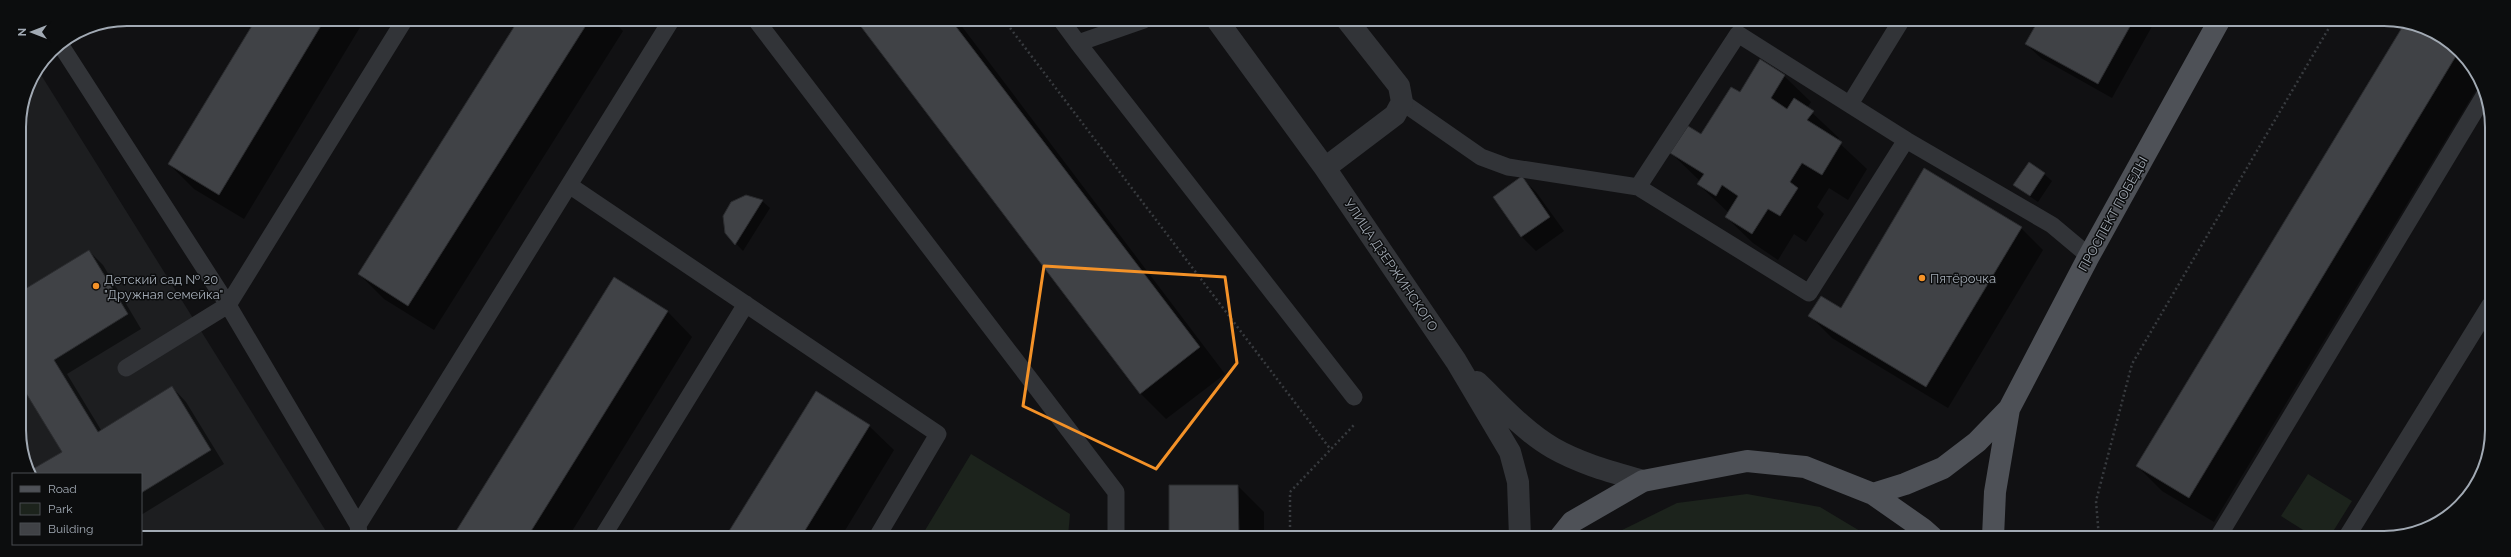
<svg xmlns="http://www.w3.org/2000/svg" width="2511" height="557" viewBox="0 0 2511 557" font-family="Raleway,sans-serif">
  <rect width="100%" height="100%" fill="#111113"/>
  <path fill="#1d1e20" d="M38,70l291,466h-188v-62h-108l-12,-23 -2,-331 8,-35z"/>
  <path fill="#1c231c" d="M971,454l99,60 -2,23h-147z
    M2308,474l44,27 -23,37h-13l-35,-22z
    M1747,494l73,13 50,30h-262l69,-34z"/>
  <path fill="#0007" d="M257,19h108l-121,200 -50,-30 -25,-25z
    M521,19h90l12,12 -189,299 -50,-31 -25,-25z
    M857,20h100l268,354 -59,45 -26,-26z
    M1655,20h9l-2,5z
    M2039,21h116l-43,77 -71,-40 -15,-14z
    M2407,22l52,30 20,33 -265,437 -52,-31 -25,-25z
    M1784,76l27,26 -4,6 32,30 -2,3 30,28 -19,31 -19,-12 -12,19 7,7 -18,28 -12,-8 -16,26 -25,-17 -27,-26 3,-4 -31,-29 2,-3 -29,-28 31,-17 38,-42z
    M2044,174l8,7 -14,21 -24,-17z
    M1522,178l14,14 28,39 -28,20 -14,-14 -28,-40z
    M762,201l8,7 -27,43 -17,-18z
    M2021,228l22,22 -95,158 -116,-70 -22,-22 31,-7z
    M89,251l14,14 38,64 -74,45 34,56 71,-43 14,15 38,62 -83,51v-41h-108l30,-22 -36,-58 -6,4 -1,-105z
    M614,279l54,33 24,25 -123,199h-115z
    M816,393l53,33 25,24 -53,87 -114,-1z
    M1238,486l26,26v25h-94z"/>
  <path fill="#404246" stroke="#2b2c2f" d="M256,19h69l-106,176 -51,-31z
    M519,19h71l-182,287 -50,-32z
    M856,20h95l249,327 -60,47z
    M2038,21h95l-35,63 -73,-40z
    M2406,21l53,30 -270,447 -53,-32z
    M1760,59l25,16 -14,23 16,11 7,-11 20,13 -7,9 35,22 -20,33 -20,-12 -12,19 8,6 -18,28 -12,-7 -16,25 -27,-17 13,-21 -16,-11 -6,11 -19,-12 7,-10 -34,-21 18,-27 13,8 30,-47 9,5z
    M2029,162l16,11 -15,23 -17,-11z
    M1924,168l98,59 -96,160 -118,-71 13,-20 20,12z
    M1522,176l28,41 -29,20 -28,-40z
    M746,195l17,5 -28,45 -10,-12 -2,-17 8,-14z
    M89,250l39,64 -74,46 44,72 74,-46 39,64 -70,43v-19h-108l-2,-4 31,-18 -41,-67 -1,-93z
    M614,277l54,34 -140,225h-75z
    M816,391l54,34 -69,112 -75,-1z
    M1169,485h69l1,52h-70z"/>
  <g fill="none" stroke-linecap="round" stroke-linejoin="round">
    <path stroke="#383b3f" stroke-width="2.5" stroke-dasharray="2 3" stroke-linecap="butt" d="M1004,20l327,430
      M1290,537v-45l64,-67
      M2099,538l-3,-37 36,-137 201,-343"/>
    <path stroke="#323438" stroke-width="17" d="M756,20l360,472v45
      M1061,20l17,23 66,-23
      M1078,43l276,354
      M60,44l168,261 130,220 1,8
      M1402,102l79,55 27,10 130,20
      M1850,104l51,-83
      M1906,140l-97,153 -171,-106 100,-153 168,106 146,85 37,31
      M569,185l103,-166
      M126,368l102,-63 177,-286
      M358,525l211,-340 369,249 -61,103
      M603,536l143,-232
      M2226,538l-6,-4 264,-438
      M2346,538l144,-233"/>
    <path stroke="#323438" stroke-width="22" d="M1217,20l108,148 131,193 54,91 8,30 2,55
      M1325,168l70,-53 7,-13 -3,-16 -52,-66
      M1477,382c24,23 48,50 76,66 28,16 59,24 90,33"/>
    <path stroke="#4e5157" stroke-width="22" d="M1873,494l32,-10 38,-16 34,-26 32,-33 80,-153 130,-235
      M1560,537l12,-15 71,-41 104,-20 58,6 68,27 50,35 9,8
      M1993,537l2,-45 14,-83"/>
  </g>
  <path fill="none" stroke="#f49228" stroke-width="3" stroke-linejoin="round" d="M1044,266l181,11 12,86 -81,106 -133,-63z"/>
  <g fill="#f49228" stroke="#0c0d0e" stroke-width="1.5">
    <circle cx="1922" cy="278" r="4"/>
    <circle cx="96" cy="286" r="4"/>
  </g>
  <g text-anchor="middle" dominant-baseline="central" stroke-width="3" stroke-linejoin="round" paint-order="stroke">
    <g font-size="13" fill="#a2aab4" stroke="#0c0d0e">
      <text transform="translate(2113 214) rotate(-61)">ПРОСПЕКТ ПОБЕДЫ</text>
      <text transform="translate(1391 265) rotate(56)">УЛИЦА ДЗЕРЖИНСКОГО</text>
    </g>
    <g font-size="13" fill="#a2aab4" stroke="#0c0d0e" text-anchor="start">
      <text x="1930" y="278">Пятёрочка</text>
      <text x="104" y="279">Детский сад № 20<tspan x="104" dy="15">"Дружная семейка"</tspan></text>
    </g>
  </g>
  <path d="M0 0H2511V557H0ZM127 26H2384A101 101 0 0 1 2485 127V430A101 101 0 0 1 2384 531H127A101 101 0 0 1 26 430V127A101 101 0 0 1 127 26Z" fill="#0c0d0e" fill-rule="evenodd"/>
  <path fill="none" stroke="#a2aab4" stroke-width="2" d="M127 26H2384A101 101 0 0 1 2485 127V430A101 101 0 0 1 2384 531H127A101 101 0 0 1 26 430V127A101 101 0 0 1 127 26Z"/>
  <rect x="12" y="473" width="130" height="72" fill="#0c0d0e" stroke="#484c50"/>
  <rect x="20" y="486" width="20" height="6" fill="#4e5157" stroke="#484c50"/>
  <text x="48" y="493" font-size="12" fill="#a2aab4">Road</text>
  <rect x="20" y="503" width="20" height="12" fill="#1c231c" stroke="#484c50"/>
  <text x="48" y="513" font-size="12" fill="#a2aab4">Park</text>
  <rect x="20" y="523" width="20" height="12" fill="#404246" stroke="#484c50"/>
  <text x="48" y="533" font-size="12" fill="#a2aab4">Building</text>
  <g transform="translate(32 32) rotate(270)" stroke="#0c0d0e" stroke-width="3" paint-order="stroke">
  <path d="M0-3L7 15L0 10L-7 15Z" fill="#a2aab4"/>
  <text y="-6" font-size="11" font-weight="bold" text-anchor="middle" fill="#a2aab4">N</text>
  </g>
</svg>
